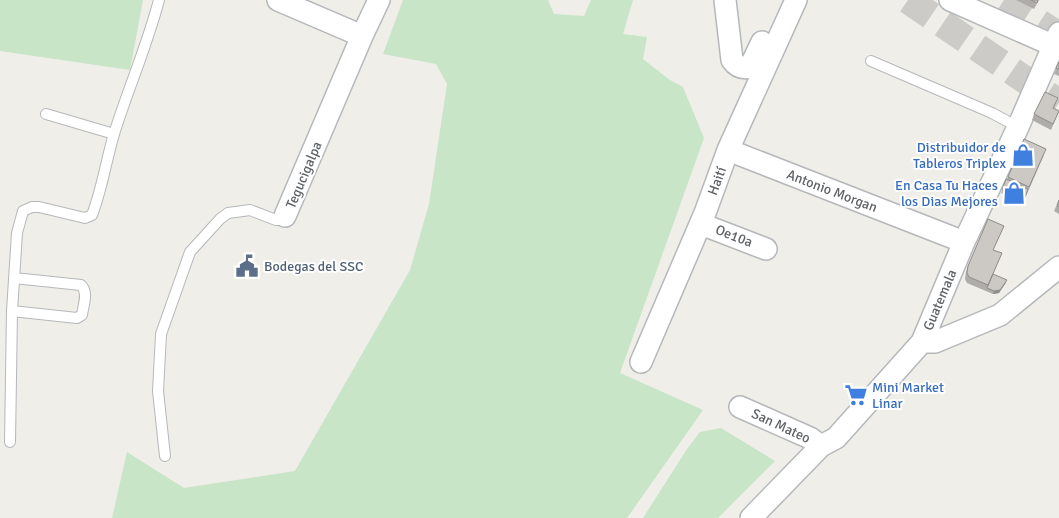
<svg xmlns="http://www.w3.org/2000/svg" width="1059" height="518" viewBox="0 0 1059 518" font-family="Signika,sans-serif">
  <rect width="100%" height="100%" fill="#f0eee8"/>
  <path fill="#c8e5c7" d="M0,0h143l-13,70 -130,-19z
    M403,0h145l6,14 30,2 7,-16h42l-10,34 24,3 -4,22 27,21 13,7 21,51 -84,235 83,37 -76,108h-515l15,-66 57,36 111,-17 115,-201 19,-66 18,-120 -11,-20 -53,-10z
    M721,428l54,33 -57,57h-75l44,-69 13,-17z"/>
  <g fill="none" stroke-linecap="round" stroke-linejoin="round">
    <path stroke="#cccbc8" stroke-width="28" stroke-dasharray="28 14" stroke-linecap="butt" d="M908,0l151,103
      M1004,0l55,36"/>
    <defs>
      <path id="lane" d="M871,61l121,52 26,14
        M46,114l68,20
        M12,311l65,7 5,-3c1,-9 7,-23 -1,-30l-67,-7
        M10,442l2,-131 5,-78 6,-22 9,-4h7l46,11 7,-3c10,-26 14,-54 22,-81 14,-45 33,-88 45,-134
        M165,456l-7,-65 3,-57 29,-82 30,-33 8,-6 22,-3 26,10h4l5,-4"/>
      <path id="street" d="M278,0l84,36
        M725,0l7,60c5,7 10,9 18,7l12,-25
        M950,0l109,48
        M728,150l236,92
        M285,216l77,-180 17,-36
        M701,224l65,25
        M922,342h13l65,-27 59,-48
        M641,362l64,-149 23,-63 68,-150
        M740,407l70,31 11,8
        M751,518l70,-72 15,-8 86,-96 42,-100 54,-115 41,-94"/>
    </defs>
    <use href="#lane" stroke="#b5b8bb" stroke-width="12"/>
    <use href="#street" stroke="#b5b8bb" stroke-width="24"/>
    <use href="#lane" stroke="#fff" stroke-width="10"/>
    <use href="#street" stroke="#fff" stroke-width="21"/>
  </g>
  <path fill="#afada9" d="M1016,0h23l-5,9z
    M1059,62v14l-5,-2z
    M1058,98l-4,10 5,3 -8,19 -19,-10 2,-6z
    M1044,155l-21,48 -22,-10 7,-16z
    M1059,200v14l-5,-3z
    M1004,226l-11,24 9,3 -9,21 13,9 -7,10 -6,1 -26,-11 -2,-4 1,-7 2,-6z"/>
  <path fill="#8f8d8a" d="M1007,280l-8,13 -6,1 1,-3z"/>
  <path fill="#ccc9c5" stroke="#8f8d8a" d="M1031,0h7l-1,3z
    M1059,62v7l-3,-1z
    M1045,92l13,6 -5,10 6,3 -6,13 -19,-10z
    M1024,139l22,10 -17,38 -21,-10z
    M1006,179l22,10 -4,11 -22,-10z
    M1059,200v7l-2,-2z
    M988,219l16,7 -11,24 9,3 -14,32 -19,-8 -2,-4 1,-7z
    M993,274l14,6 -7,10 -6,1 -7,-3z"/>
  <defs>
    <symbol id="shop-bare" viewBox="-9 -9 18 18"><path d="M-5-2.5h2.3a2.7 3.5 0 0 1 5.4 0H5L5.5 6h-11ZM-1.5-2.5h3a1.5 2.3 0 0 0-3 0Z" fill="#3f7fe0" stroke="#fff" stroke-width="2.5" paint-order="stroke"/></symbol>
    <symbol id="civic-bare" viewBox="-9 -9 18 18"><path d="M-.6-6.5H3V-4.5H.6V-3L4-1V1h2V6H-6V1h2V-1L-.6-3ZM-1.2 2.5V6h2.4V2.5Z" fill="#5c6f8a" stroke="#fff" stroke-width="2.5" paint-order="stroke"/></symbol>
    <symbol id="supermarket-bare" viewBox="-9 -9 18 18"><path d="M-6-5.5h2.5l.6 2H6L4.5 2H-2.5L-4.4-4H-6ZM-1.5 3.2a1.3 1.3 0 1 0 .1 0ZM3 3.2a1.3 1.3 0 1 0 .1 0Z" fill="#3f7fe0" stroke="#fff" stroke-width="2.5" paint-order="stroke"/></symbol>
  </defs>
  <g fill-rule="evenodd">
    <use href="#shop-bare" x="1007" y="139" width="32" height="32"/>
    <use href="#shop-bare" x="998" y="177" width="32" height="32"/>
    <use href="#civic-bare" x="231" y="250" width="32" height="32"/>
    <use href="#supermarket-bare" x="840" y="379" width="32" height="32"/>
  </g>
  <g text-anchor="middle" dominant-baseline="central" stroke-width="4" stroke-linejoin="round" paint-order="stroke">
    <g font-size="14" fill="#366cbe" stroke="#fff" text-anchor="end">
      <text x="1006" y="147">Distribuidor de<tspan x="1006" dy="16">Tableros Triplex</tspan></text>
      <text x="998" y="185">En Casa Tu Haces<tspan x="998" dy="16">los Dias Mejores</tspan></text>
      <text x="872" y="387" text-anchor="start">Mini Market<tspan x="872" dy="16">Linar</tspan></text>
    </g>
    <g font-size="14" fill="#5f6367" stroke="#fff">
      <text transform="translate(304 175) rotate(-67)">Tegucigalpa</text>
      <text transform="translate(717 181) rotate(-70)">Haití</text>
      <text transform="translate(832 191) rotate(21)">Antonio Morgan</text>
      <text transform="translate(734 236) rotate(21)">Oe10a</text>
      <text transform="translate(940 300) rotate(-67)">Guatemala</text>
      <text transform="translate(781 426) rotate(25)">San Mateo</text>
    </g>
    <g font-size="14" fill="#4e5e75" stroke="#fff" text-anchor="start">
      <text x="264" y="266">Bodegas del SSC</text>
    </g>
  </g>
</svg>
